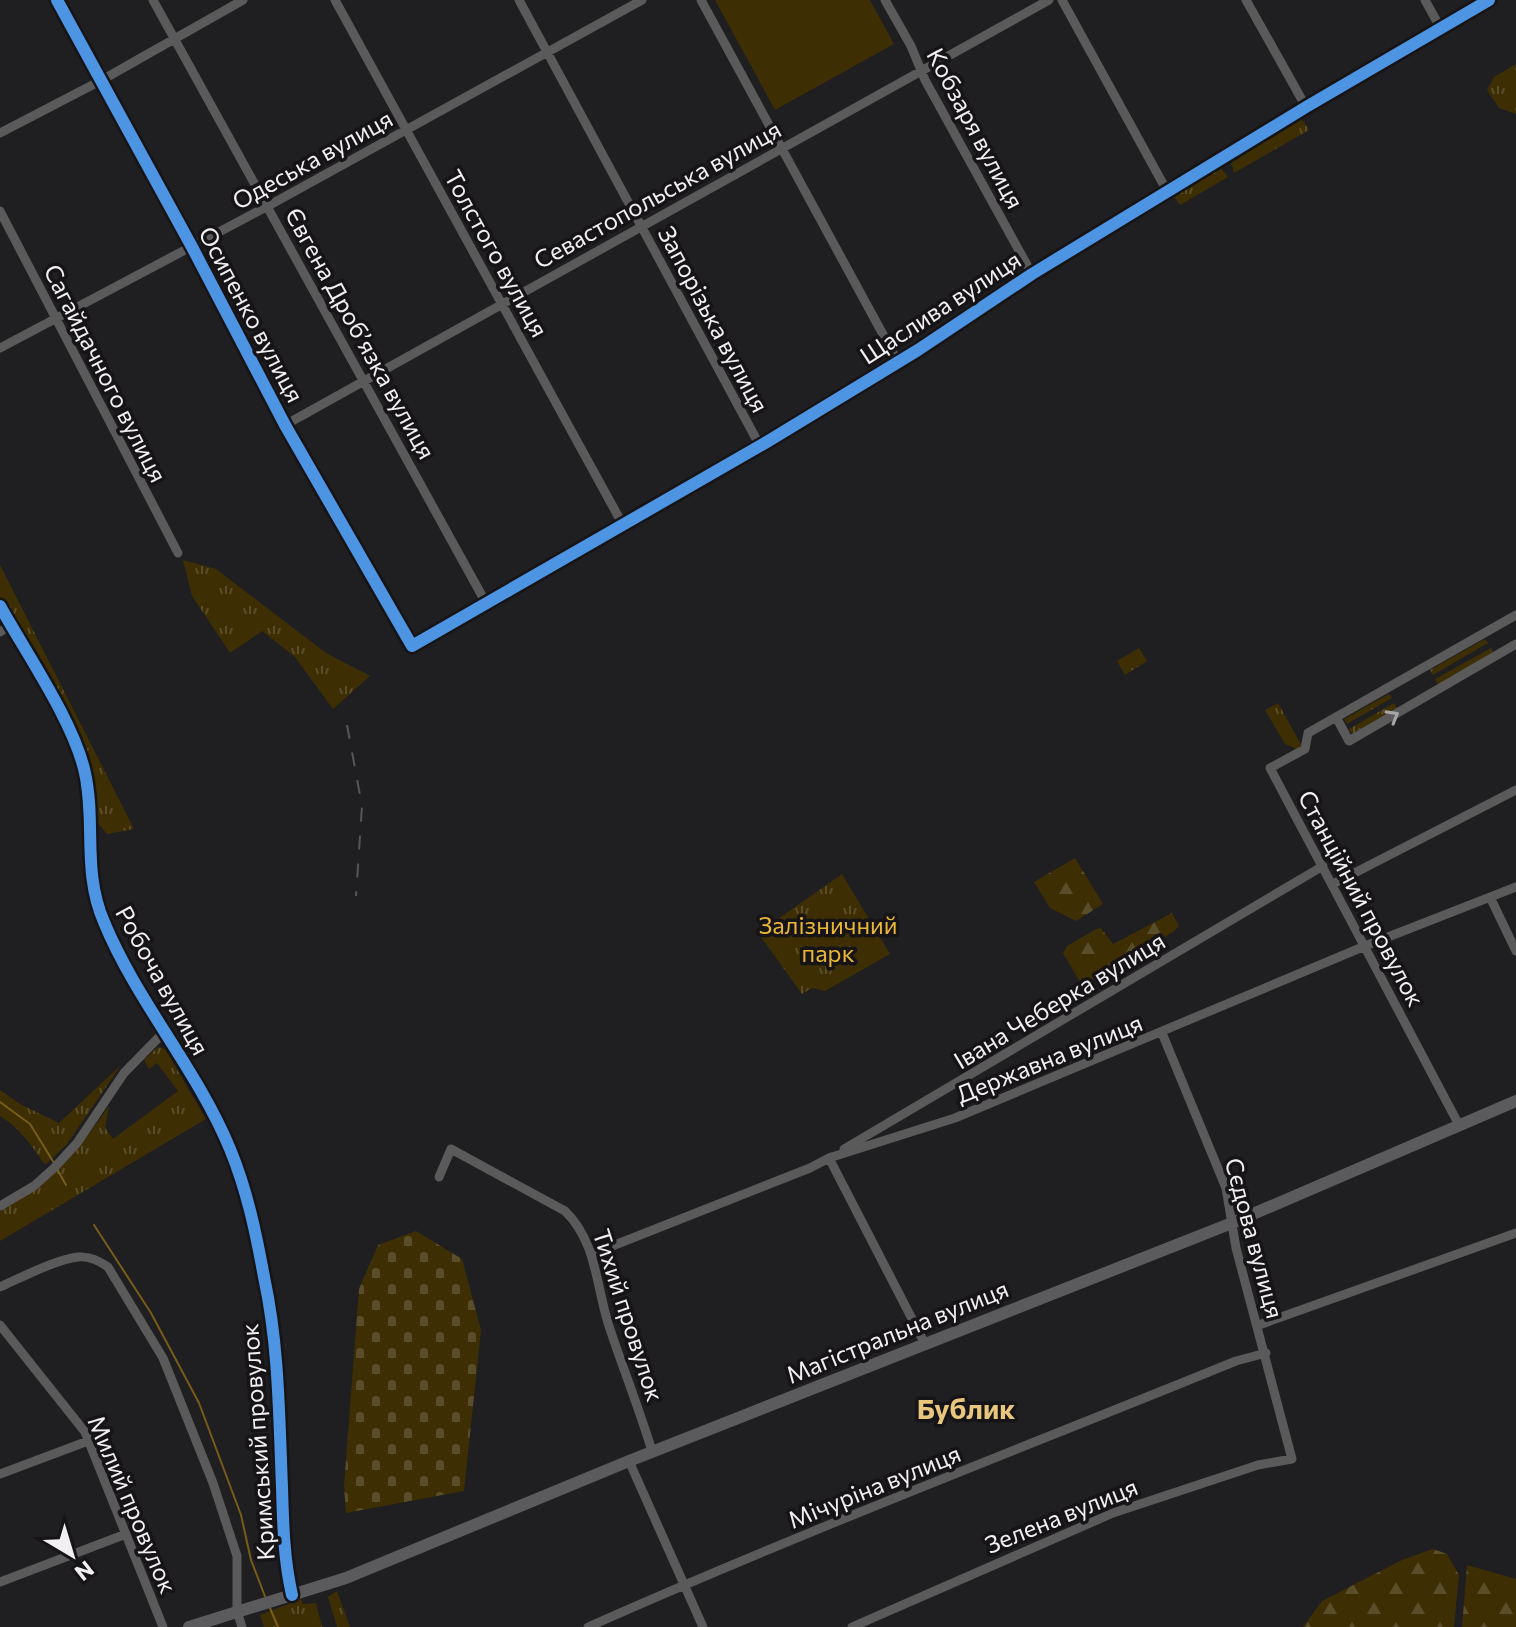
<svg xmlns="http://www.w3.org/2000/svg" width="1516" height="1627" viewBox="0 0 1516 1627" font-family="Commissioner,sans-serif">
  <defs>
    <pattern id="grass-tufts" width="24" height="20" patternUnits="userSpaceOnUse" patternTransform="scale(2)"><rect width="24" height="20" fill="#3d2e04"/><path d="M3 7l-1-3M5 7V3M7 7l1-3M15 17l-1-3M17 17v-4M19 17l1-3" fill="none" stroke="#5a4d29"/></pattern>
    <pattern id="forest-firs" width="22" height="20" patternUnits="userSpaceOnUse" patternTransform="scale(2)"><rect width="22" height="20" fill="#3d2e04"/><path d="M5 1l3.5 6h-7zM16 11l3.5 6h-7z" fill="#5a4d29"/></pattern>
    <pattern id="cemetery-stones" width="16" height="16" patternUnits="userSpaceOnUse" patternTransform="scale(2)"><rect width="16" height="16" fill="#3d2e04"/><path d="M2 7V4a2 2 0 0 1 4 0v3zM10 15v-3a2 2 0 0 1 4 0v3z" fill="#5a4d29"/></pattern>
  </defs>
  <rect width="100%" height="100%" fill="#1f1e20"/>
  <path fill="url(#grass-tufts)" d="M1516,64v50l-17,-6 -12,-18 7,-13z
    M1298,118l6,4 5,8 -75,43 -4,-14z
    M1219,166l9,11 -48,28 -8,-11z
    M183,560l33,9 110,84 44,23 -37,33 -38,-52 -33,-26 -32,22 -38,-57z
    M0,565l134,264 -27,5 -12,-14 -1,-31 -11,-39 -83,-153z
    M1485,639l3,4 -55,32 -3,-5z
    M1139,648l8,13 -22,14 -8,-14z
    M1491,648l2,5 -55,31 -3,-5z
    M1389,694l3,4 -45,26 -3,-5z
    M1278,703l24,43 -5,3 -12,-5 -20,-34z
    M1394,703l3,5 -45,26 -3,-5z
    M842,874l48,80 -65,37 -13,-3 -10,6 -44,-61z
    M158,1047l7,2 41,70 -206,122v-30c53,-31 74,-55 109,-105l-4,22 8,11 65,-48 -21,-28 -8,6 -5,-9z
    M121,1065l-54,79 -22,21c-13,-19 -25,-37 -45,-49v-26l20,14 39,19z
    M337,1591l13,36h-13l-9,-30z
    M301,1599l2,5 13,-1 6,24h-58l-4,-12z"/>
  <path fill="url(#forest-firs)" d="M1075,858l28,46 -27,17 -26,-13 -16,-26z
    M1172,913l7,13 -6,6 -82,49 -11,1 -17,-29 4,-7 29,-17 5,-1 12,16z
    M1433,1549l14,5 12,21 -5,52h-151l19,-26 80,-41z
    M1467,1565l49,14v48h-54z"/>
  <path fill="url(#cemetery-stones)" d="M416,1231l46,28 19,71 -17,161 -118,22 -2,-27 15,-197 19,-44z"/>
  <path fill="#3d2e04" d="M715,0h155l24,44 -119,66z"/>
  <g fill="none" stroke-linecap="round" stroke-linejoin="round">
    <path stroke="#775c1a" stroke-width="2" d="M0,1102l30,22 24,39
      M57,1169l9,16
      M94,1225l57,88 48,90 42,112 10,45 15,39
      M270,1608l8,19"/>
    <path stroke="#5a5a5b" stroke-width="9" d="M57,0l135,247 93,178 127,221 353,-203 153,-93 114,-76 274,-167 183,-107
      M153,0l333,603
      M335,0l288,525
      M519,0l241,446
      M701,0l197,362
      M885,0l26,46 14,34 107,194
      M1062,0l105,191
      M1246,0l60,107
      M1425,0l16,29
      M0,133l102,-53 141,-80
      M0,211l178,342
      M0,348l268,-142 374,-206
      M285,425l764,-425
      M0,606c26,47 74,116 85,167 11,51 -3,98 19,149 33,80 93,147 126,227 17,41 26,84 34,128 15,69 15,139 18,210 1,37 2,73 10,108
      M0,632l11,-7
      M1336,717l13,24 167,-97
      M1333,884l183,-94
      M1490,897l26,54
      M1459,1125l-189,-357 35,-19 3,-16 208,-118
      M844,1149l479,-283
      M831,1157l-2,1 96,186
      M439,1177l12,-28 114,62c31,30 31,73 43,112 14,43 31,85 44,128
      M0,1206l34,-20 20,-18 23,-25 47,-70 40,-41
      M592,1254l218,-86 19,-10 126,-40 410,-172 151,-59
      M0,1287c20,-9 57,-28 78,-30 12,-1 21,4 30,10l55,91 50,125 24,73v55l5,16
      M0,1325l85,107 78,195
      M1259,1325l257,-92
      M629,1461l74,166
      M0,1474l88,-33
      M0,1582l126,-48
      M588,1627c214,-95 432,-178 648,-266l30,-8
      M852,1627l261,-114 145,-48 34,-6 -56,-211 -10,-60 -64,-155"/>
    <path stroke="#5b5a5c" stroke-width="12" d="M189,1627l157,-49 283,-117 603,-238 284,-122"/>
    <path stroke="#565557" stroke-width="2" stroke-dasharray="14 14" stroke-linecap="butt" d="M347,725l15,81 -6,90"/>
    <defs>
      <path id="cycleway" d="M57,0l135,247 93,178 127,221 353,-203 153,-93 114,-76 274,-167 183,-107
        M0,606c26,47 74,116 85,167 11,51 -3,98 19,149 33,80 93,147 126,227 17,41 26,84 34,128 15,69 15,139 18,210 1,37 2,73 10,108"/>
    </defs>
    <use href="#cycleway" stroke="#161417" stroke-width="17"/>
    <use href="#cycleway" stroke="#4d94e3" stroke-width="12"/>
  </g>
  <defs><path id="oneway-chevron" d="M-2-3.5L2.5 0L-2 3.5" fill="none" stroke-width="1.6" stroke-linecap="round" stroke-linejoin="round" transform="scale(2)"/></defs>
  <use stroke="#a6a4a6" href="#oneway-chevron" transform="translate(1393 716) rotate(-30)"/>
  <g text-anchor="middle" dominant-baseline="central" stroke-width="7" stroke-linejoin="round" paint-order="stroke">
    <g font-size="24" fill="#f1eff2" stroke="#161417">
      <text transform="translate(976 128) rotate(62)">Кобзаря вулиця</text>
      <text transform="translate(312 159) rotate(-29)">Одеська вулиця</text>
      <text transform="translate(657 194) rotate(-29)">Севастопольська вулиця</text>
      <text transform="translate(497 253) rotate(61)">Толстого вулиця</text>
      <text transform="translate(940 307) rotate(-33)">Щаслива вулиця</text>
      <text transform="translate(252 314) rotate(62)">Осипенко вулиця</text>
      <text transform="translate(714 319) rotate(62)">Запорізька вулиця</text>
      <text transform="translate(361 333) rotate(61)">Євгена Дроб’язка вулиця</text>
      <text transform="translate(106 373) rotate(63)">Сагайдачного вулиця</text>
      <text transform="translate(1362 898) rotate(62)">Станційний провулок</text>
      <text transform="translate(163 980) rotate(61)">Робоча вулиця</text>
      <text transform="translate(1059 1000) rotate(-31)">Івана Чеберка вулиця</text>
      <text transform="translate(1049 1058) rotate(-22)">Державна вулиця</text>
      <text transform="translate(1255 1238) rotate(75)">Сєдова вулиця</text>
      <text transform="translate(629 1315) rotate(72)">Тихий провулок</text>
      <text transform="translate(897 1331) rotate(-22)">Магістральна вулиця</text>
      <text transform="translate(257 1442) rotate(-94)">Кримський провулок</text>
      <text transform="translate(874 1486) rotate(-22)">Мічуріна вулиця</text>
      <text transform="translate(133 1504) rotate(67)">Милий провулок</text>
      <text transform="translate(1061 1515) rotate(-22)">Зелена вулиця</text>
    </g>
    <g font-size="24" fill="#eab635" stroke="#161417">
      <text x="828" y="924">Залізничний<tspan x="828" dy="28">парк</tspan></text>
    </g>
    <g font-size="28" font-weight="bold" fill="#e9c67d" stroke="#161417">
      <text x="966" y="1408">Бублик</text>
    </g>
  </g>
  <g transform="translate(72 1555) rotate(142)" stroke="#161417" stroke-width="6" paint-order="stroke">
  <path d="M0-6L14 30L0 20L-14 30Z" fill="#f1eff2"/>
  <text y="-12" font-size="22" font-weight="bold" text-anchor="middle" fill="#f1eff2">N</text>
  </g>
</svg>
